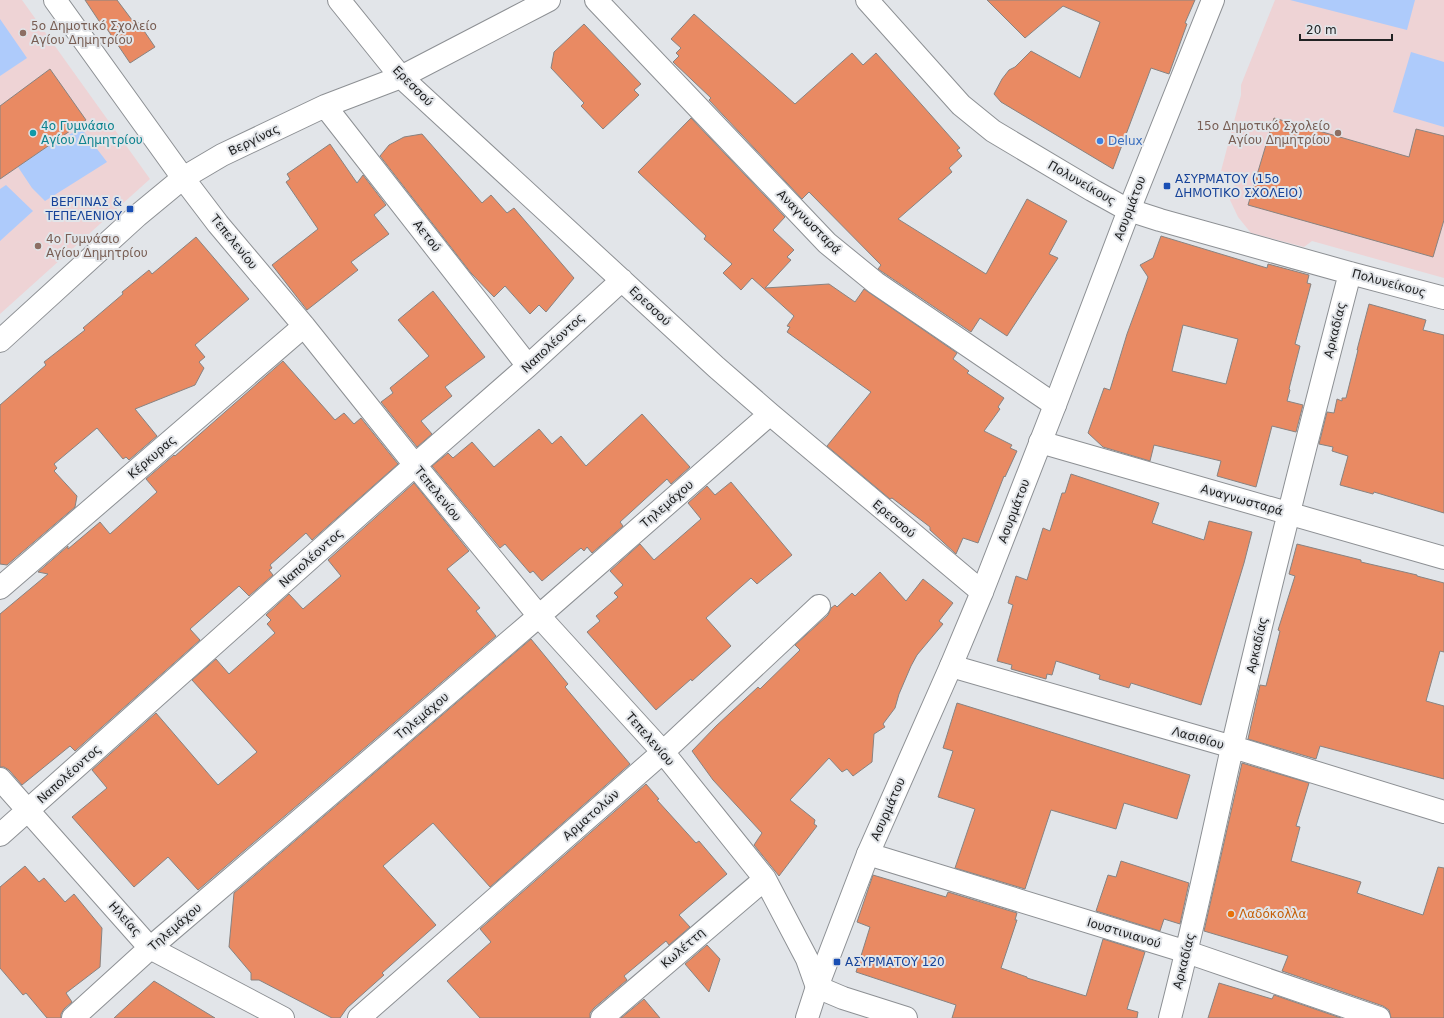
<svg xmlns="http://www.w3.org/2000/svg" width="1444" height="1018" viewBox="0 0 1444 1018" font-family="'DejaVu Sans',sans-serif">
  <rect width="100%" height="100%" fill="#e2e5e9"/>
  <path fill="#eed3d5" d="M0,0h22l128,179 -150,135z
    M1275,0h169v278l-132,-37 -8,6 -53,-14 -13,-16 -8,-17 8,-25 -17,-4 20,-76v-10z"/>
  <path fill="#aecbfb" d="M1290,0h125l-8,30z
    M0,19l27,39 -27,18z
    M1411,52l33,10v65l-51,-15z
    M81,128l26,34 -62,39 -13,-13 -14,-21 29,-20z
    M6,185l27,26 -33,30v-52z"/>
  <path fill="#e98a63" stroke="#888381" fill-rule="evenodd" d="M85,0h32l18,24 3,-2 17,25 -25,16 -23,-34 -2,1z
    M987,0h208l-10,23 2,1 -18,50 -18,-6 -38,101 -112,-67 -7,-8 8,-15 7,-9 6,-3 16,-16 49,27 20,-56 -37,-16 -38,32z
    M694,14l101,90 57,-51 11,12 13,-12 84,95 -3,2 5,6 -13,12 3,4 -54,47 88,55 41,-75 40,22 -18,33 9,4 -51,78 -27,-18 -9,14 -93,-63 3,-4 -72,-73 -7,7 -93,-99 2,-2 -38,-36 6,-6 -3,-3 5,-5 -10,-9z
    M584,24l57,60 -7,6 5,5 -36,34 -22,-23 3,-3 -33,-35 3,-16z
    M50,69l36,51 -86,59v-73z
    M691,118l94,99 -12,13 21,20 -7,7 4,3 -26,28 64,-4 26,18 9,-13 93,64 -4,6 16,12 -2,2 37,25 -6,9 2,2 -16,22 28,14 -2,3 7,3 -12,26 -1,-1 -26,67 -15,-5 -7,16 -26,-24v-3l-38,-29 -2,1 -63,-53 44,-54 -84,-60 3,-5 -3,-1 7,-10 -42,-38 -11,12 -18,-17 9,-9 -28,-25 2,-3 -68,-64z
    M1274,118l135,39 7,-28 28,7v84l-11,37 -185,-52z
    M422,134l60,69 9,-8 16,18 7,-5 60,70 -28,34 -7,-7 -9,9 -25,-28 -11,11 -23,-24 -91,-117 9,-11 15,-8z
    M330,144l27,39 6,-8 23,30 -12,10 15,19 -38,28 7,8 -51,40 -35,-45 46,-36 -32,-47 4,-3 -3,-5z
    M1161,236l106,32 1,-4 41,11 -2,8 4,1 -16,60 5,2 -11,43 1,1 -3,11 16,4 -7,27 -24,-6 -16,61 -39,-11 4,-15 -67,-16 -4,16 -47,-14 -15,-14 16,-45 6,2 17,-56 21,-57 -8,-12 13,-7zM1183,325l55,14 -12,45 -54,-13z
    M196,237l53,62 -54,46 10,12 -6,5 5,6 -9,17 -60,24 22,27 -28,24 -3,-3 -3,2 -26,-31 -43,36 3,4 -3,3 23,25 -2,11 -68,58 -7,-1v-159l46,-40 -2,-3 41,-32 -2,-2 40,-34 -1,-2 27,-22 3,4z
    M433,291l52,66 -40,30 7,9 -31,25 11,13 -15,13 -36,-45 12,-9 -3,-5 39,-32 -31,-36z
    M1369,304l57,16 -3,10 21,5v178l-70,-21 -1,2 -33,-9 8,-29 -16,-5 1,-4 -14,-3 8,-32 7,1 3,-14 5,2v-3h4l12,-48h-1z
    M283,361l52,59 9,-7 10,11 7,-6 37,46 -86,76 -6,-7 -36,32 2,3 -3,2 4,5 -24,21 -10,-10 -49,43 10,11 -125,111 -5,-5 -48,39 -13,-15 -5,-3h-4v-153l48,-40 -10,-2 30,-26v3l32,-27 10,12 47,-42 -11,-13 28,-24 1,1z
    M642,414l48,53 -19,17 -4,-5 -47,43 3,4 -31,27 -5,-6 -3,4 -3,-3 -39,33 -9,-10 -3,2 -25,-29 -5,4 -68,-82 16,-13 5,5 19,-16 22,25 45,-38 13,15 9,-8 25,30z
    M1071,474l88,29 -7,20 52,17 5,-19 43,11 -8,31 -43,142 -70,-22 -2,5 -30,-9 1,-4 -44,-14 -4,14 -5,-1 -1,5 -35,-10 1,-4 -15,-4 16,-56 -5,-2 8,-27 11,4 16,-52 7,3 12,-38h3z
    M731,482l61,73 -35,29 -6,-6 -45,40 25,28 -39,35 -1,-2 -35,31 -69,-78 13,-11 -4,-5 22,-19 -4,-4 9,-8 -13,-14 30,-27 14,16 47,-41 -13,-16 19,-17 8,9z
    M414,483l55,68 -22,18 33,39 -4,3 20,25 -298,254 -30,-33 -34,30 -62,-70 35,-29 -15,-18 64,-57 62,72 39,-33 -65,-72 24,-21 13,15 46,-41 -8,-9 4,-4 -5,-5 23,-21 14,15 38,-33 -13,-16z
    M1297,544l64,16v2l56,13v1l27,7v69l-4,-1 -14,50 18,5v73l-124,-33 -4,13 -68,-20 12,-54 6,1 14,-55 -2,-1 17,-54 -6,-2z
    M880,572l26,29 17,-22 30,24 -14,18 4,3 -26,31 -6,11 -12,28 -4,14 -12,16 2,3 -11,7 -2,28 -19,14 -6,-7 -5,3 -13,-14 -39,42 25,20 -1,4 3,2 -38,50 -25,-31 8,-12 -49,-53 -21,-29 24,-25 42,-39 2,2 40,-39 -5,-5 33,-30 3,-7 4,-3 2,2 15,-14 3,3z
    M531,639l37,45 -3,3 65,77 -140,123 -57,-64 -50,43 53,59 -54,48 2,2 -37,33 -7,10h-8l-73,-38h-8v-7l-22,-26 5,-54z
    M957,703l233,72 -13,44 -53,-16 -8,26 -65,-19 -26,79 -70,-21 20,-59 -37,-12 15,-46 -10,-3z
    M1242,763l67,20 -13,43 4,1 -9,34 70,21 -4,11 66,22 15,-48 6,1v150h-53l-2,-8 -6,-4 -101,-35 6,-15 -84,-25z
    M646,784l13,15 -2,1 39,43 3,-2 28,33 -48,41 11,12 -21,18 -3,-4 -42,35 3,4 -33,28 -4,5v5h-110l-33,-37 44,-39 -11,-13z
    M1121,861l68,22 -9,41 -16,-5 -4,12 -64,-20 12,-36 8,2z
    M25,866l14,16 5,-4 21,24 9,-8 28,34 -2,39 -34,26 6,9 -8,7 -3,5v4h-14l-21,-25 -3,2 -23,-27v-81z
    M873,875l73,22 2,-5 69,21 -2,7h2l-16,48 26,9v1l59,18 17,-57 42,13 -18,57 11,3 -1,6h-185l4,-13 -100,-33 14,-45 -13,-5z
    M707,945l13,14 -11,33 -24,-28z
    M154,981l61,37h-101z
    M1219,983l53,16 2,-4 67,23h-133z
    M644,999l16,19h-39z"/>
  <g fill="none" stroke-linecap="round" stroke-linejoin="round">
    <defs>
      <path id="street" d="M55,0l128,178 35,46 86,102 111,139 124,151 124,136 102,127 42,80 10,28 26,11 63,20
        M339,0l62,77 315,290 54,47 212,178
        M596,0l231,243 49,40 179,122
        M867,0l94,105 32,26 99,59 27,15 10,5 31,10 190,53 94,25
        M325,106l203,260
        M0,341l137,-125 46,-38 39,-23 103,-49 76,-29 148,-77
        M1040,442l404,116
        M0,588l304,-262
        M951,666l282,81 211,65
        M0,779l150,169 133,70
        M0,835l415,-370 113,-99 94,-86
        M868,854l319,98 192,66
        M73,1018l77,-70 389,-332 231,-202
        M359,1018l304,-266 156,-146
        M602,1018l163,-139
        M1170,1018c23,-89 42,-180 62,-270 37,-159 77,-317 118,-475"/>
      <path id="secondary" d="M807,1018l10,-31 51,-133 83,-188 31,-74 73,-187 74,-195 84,-210"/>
    </defs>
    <use href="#street" stroke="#8d9094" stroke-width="24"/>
    <use href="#secondary" stroke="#8d9094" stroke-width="24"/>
    <use href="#street" stroke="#fff" stroke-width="22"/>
    <use href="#secondary" stroke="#fff" stroke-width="22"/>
  </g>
  <g fill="#8d6e63" stroke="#e2e5e9" stroke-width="1.5">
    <circle cx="23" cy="33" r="4"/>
    <circle cx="1338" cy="133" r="4"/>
    <circle cx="38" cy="246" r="4"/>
  </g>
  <circle fill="#0f9aa8" stroke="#e2e5e9" stroke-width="1.5" cx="33" cy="133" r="4"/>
  <circle fill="#3f7fe0" stroke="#e2e5e9" stroke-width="1.5" cx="1100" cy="141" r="4"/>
  <g fill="#1a4fb4" stroke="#e2e5e9" stroke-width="1.5">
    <rect x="1163" y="182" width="8" height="8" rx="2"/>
    <rect x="126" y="205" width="8" height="8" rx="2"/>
    <rect x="833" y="958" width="8" height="8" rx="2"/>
  </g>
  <circle fill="#e8710a" stroke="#e2e5e9" stroke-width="1.5" cx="1231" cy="914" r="4"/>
  <g text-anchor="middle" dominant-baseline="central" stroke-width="4" stroke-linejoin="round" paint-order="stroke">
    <g font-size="12" fill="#785e54" stroke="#e2e5e9" text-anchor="start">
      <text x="31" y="26">5ο Δημοτικό Σχολείο<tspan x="31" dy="14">Αγίου Δημητρίου</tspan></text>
      <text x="1330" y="126" text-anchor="end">15ο Δημοτικό Σχολείο<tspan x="1330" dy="14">Αγίου Δημητρίου</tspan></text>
      <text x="46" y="239">4ο Γυμνάσιο<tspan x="46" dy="14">Αγίου Δημητρίου</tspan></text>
    </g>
    <g font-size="12" fill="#212223" stroke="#e2e5e9">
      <text transform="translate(413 86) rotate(45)">Ερεσσού</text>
      <text transform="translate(254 140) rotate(-26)">Βεργίνας</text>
      <text transform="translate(1082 183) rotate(30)">Πολυνείκους</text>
      <text transform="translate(1130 208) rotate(-69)">Ασυρμάτου</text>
      <text transform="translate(809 222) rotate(45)">Αναγνωσταρά</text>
      <text transform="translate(427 236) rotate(52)">Αετού</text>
      <text transform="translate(234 242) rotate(51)">Τεπελενίου</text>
      <text transform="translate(1389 283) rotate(15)">Πολυνείκους</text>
      <text transform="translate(650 306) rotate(43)">Ερεσσού</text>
      <text transform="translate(1335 330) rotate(-76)">Αρκαδίας</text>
      <text transform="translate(553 343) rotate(-43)">Ναπολέοντος</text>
      <text transform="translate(152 457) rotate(-41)">Κέρκυρας</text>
      <text transform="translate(438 494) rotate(51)">Τεπελενίου</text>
      <text transform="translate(1242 500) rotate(16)">Αναγνωσταρά</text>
      <text transform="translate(667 504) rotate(-41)">Τηλεμάχου</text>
      <text transform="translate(1014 511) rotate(-69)">Ασυρμάτου</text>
      <text transform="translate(894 519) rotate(40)">Ερεσσού</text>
      <text transform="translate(311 558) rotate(-42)">Ναπολέοντος</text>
      <text transform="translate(1257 645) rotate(-77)">Αρκαδίας</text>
      <text transform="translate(422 716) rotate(-40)">Τηλεμάχου</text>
      <text transform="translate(1198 738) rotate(16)">Λασιθίου</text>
      <text transform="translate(650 739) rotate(49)">Τεπελενίου</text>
      <text transform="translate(69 774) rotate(-42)">Ναπολέοντος</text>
      <text transform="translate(888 809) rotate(-66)">Ασυρμάτου</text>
      <text transform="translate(591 815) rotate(-41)">Αρματολών</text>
      <text transform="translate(125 919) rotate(48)">Ηλείας</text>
      <text transform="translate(175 927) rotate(-41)">Τηλεμάχου</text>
      <text transform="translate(1124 933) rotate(17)">Ιουστινιανού</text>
      <text transform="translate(683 948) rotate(-41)">Κωλέττη</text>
      <text transform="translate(1184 961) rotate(-76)">Αρκαδίας</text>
    </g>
    <g font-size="12" fill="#0d838f" stroke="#e2e5e9" text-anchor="start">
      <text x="41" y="126">4o Γυμνάσιο<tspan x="41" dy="14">Αγίου Δημητρίου</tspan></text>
    </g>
    <g font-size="12" fill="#366cbe" stroke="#e2e5e9" text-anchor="start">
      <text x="1108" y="141">Delux</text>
    </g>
    <g font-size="12" fill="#164399" stroke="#e2e5e9" text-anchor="start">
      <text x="1175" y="179">ΑΣΥΡΜΑΤΟΥ (15ο<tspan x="1175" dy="14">ΔΗΜΟΤΙΚΟ ΣΧΟΛΕΙΟ)</tspan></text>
      <text x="122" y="202" text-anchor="end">ΒΕΡΓΙΝΑΣ &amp;<tspan x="122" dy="14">ΤΕΠΕΛΕΝΙΟΥ</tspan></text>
      <text x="845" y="962">ΑΣΥΡΜΑΤΟΥ 120</text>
    </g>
    <g font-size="12" fill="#c56008" stroke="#e2e5e9" text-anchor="start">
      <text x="1239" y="914">Λαδόκολλα</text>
    </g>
  </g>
  <path d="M1300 34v6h92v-6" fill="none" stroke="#212223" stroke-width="2"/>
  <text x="1306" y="34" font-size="12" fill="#212223" stroke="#e2e5e9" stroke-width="3" paint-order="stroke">20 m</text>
</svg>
